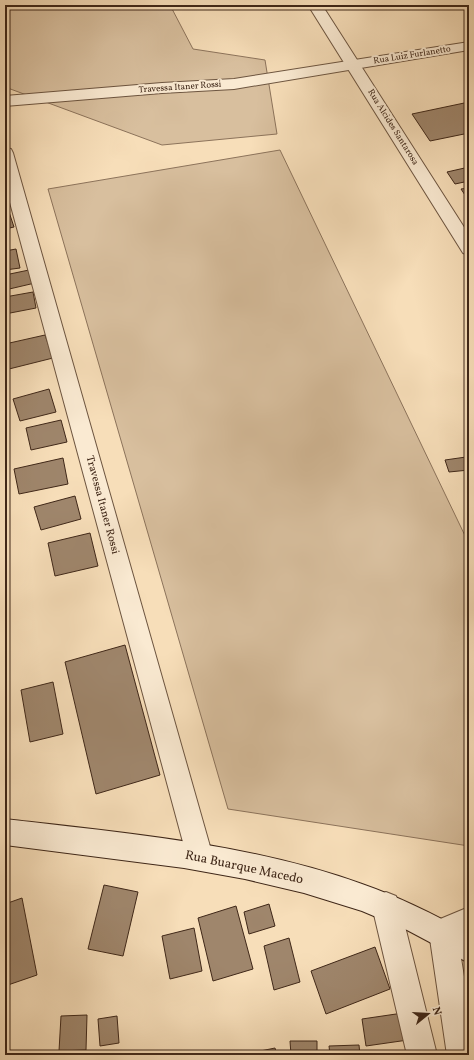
<svg xmlns="http://www.w3.org/2000/svg" width="474" height="1060" viewBox="0 0 474 1060" font-family="Vollkorn,serif">
  <rect width="100%" height="100%" fill="#f7deb9"/>
  <filter id="stains"><feTurbulence type="fractalNoise" baseFrequency=".005" numOctaves="4"/><feColorMatrix values="0 0 0 0 .2 0 0 0 0 .09 0 0 0 0 .02 0 0 0 .5 -.17"/></filter>
  <radialGradient id="worn" r=".72"><stop offset=".6" stop-color="#630" stop-opacity="0"/><stop offset="1" stop-color="#630" stop-opacity=".3"/></radialGradient>
  <path fill="#d8bf9e" stroke="#8c735b" d="M5,5h165l23,44 72,11 12,74 -115,11 -157,-58z
    M280,150l189,394v302l-241,-37 -180,-620z"/>
  <path fill="#9f866c" stroke="#3f2718" d="M469,102v31l-39,8 -18,-27z
    M469,167v14l-14,3 -8,-12z
    M469,188v13l-8,-12z
    M9,212l5,15 -9,2v-16z
    M16,249l4,19 -15,2v-19z
    M29,270l6,13 -30,7v-15z
    M33,292l3,16 -31,6v-17z
    M45,335l8,23 -48,12v-26z
    M49,389l7,23 -36,9 -7,-22z
    M61,420l6,22 -36,8 -5,-22z
    M466,457l3,13 -20,2 -4,-12z
    M63,458l5,26 -49,10 -5,-25z
    M75,496l6,23 -40,11 -7,-23z
    M90,533l8,33 -43,10 -7,-33z
    M125,645l35,130 -64,19 -31,-132z
    M53,682l10,52 -33,8 -9,-52z
    M104,885l34,7 -15,64 -35,-7z
    M22,898l15,77 -32,11v-82z
    M269,904l6,22 -26,8 -5,-22z
    M236,906l17,63 -40,12 -15,-63z
    M194,928l8,43 -32,8 -8,-43z
    M289,938l11,44 -26,8 -10,-44z
    M375,947l15,42 -64,25 -15,-43z
    M403,1013l5,27 -42,6 -4,-27z
    M87,1015l-1,35 -27,1 2,-35z
    M117,1016l2,27 -19,3 -2,-27z
    M290,1041h27v14h-26z
    M359,1045l1,10h-30l-1,-9z
    M275,1048l2,7h-36z
    M134,1051l1,4h-27z
    M409,1052v3h-38v-1z"/>
  <g fill="none" stroke-linecap="round" stroke-linejoin="round">
    <defs>
      <path id="minor" d="M469,42v8l-235,39 -72,4 -157,13v-10l157,-13 72,-4z
        M5,148l6,1 2,4 200,704 -4,9 -9,4 -9,-4 -4,-9 -182,-673z
        M386,892l10,4 4,10 37,149h-30l-35,-149 4,-10z"/>
      <path id="tertiary" d="M308,5h14l147,230v20l-6,-2z
        M469,907v28l-11,5 11,67v48h-22l-18,-123 4,-10z"/>
      <path id="secondary" d="M5,819c119,14 243,24 357,65 37,13 72,30 107,50v29l-62,-33 -45,-19 -58,-18 -59,-14 -61,-11 -179,-23z"/>
    </defs>
    <use href="#minor" stroke="#6d5540" stroke-width="2"/>
    <use href="#tertiary" stroke="#6d5540" stroke-width="2"/>
    <use href="#secondary" stroke="#3f2718" stroke-width="2"/>
    <use href="#minor" fill="#faead2" fill-rule="evenodd"/>
    <use href="#tertiary" fill="#faead2" fill-rule="evenodd"/>
    <use href="#secondary" fill="#faead2" fill-rule="evenodd"/>
  </g>
  <g text-anchor="middle" dominant-baseline="central" stroke-width="4" stroke-linejoin="round" paint-order="stroke">
    <g font-size="9" fill="#3f2718" stroke="#faead2">
      <text transform="translate(412 55) rotate(-9)">Rua Luiz Furlanetto</text>
      <text transform="translate(180 87) rotate(-4)">Travessa Itaner Rossi</text>
      <text transform="translate(393 127) rotate(58)">Rua Alcides Santarosa</text>
    </g>
    <g font-size="11" fill="#3f2718" stroke="#faead2">
      <text transform="translate(102 505) rotate(75)">Travessa Itaner Rossi</text>
    </g>
    <g font-size="13" fill="#3f2718" stroke="#faead2">
      <text transform="translate(244 868) rotate(12)">Rua Buarque Macedo</text>
    </g>
  </g>
  <rect width="474" height="1060" fill="none" stroke="#f7deb9" stroke-width="20"/>
  <rect x="6" y="6" width="462" height="1048" fill="none" stroke="#3f2718" stroke-width="2"/>
  <rect x="10" y="10" width="454" height="1040" fill="none" stroke="#3f2718"/>
  <g transform="translate(428 1014) rotate(72)" stroke="#faead2" stroke-width="3" paint-order="stroke">
  <path d="M0-3L7 15L0 10L-7 15Z" fill="#3f2718"/>
  <text y="-6" font-size="11" font-weight="bold" text-anchor="middle" fill="#3f2718">N</text>
  </g>
  <rect width="100%" height="100%" filter="url(#stains)"/>
  <rect width="100%" height="100%" fill="url(#worn)"/>
</svg>
